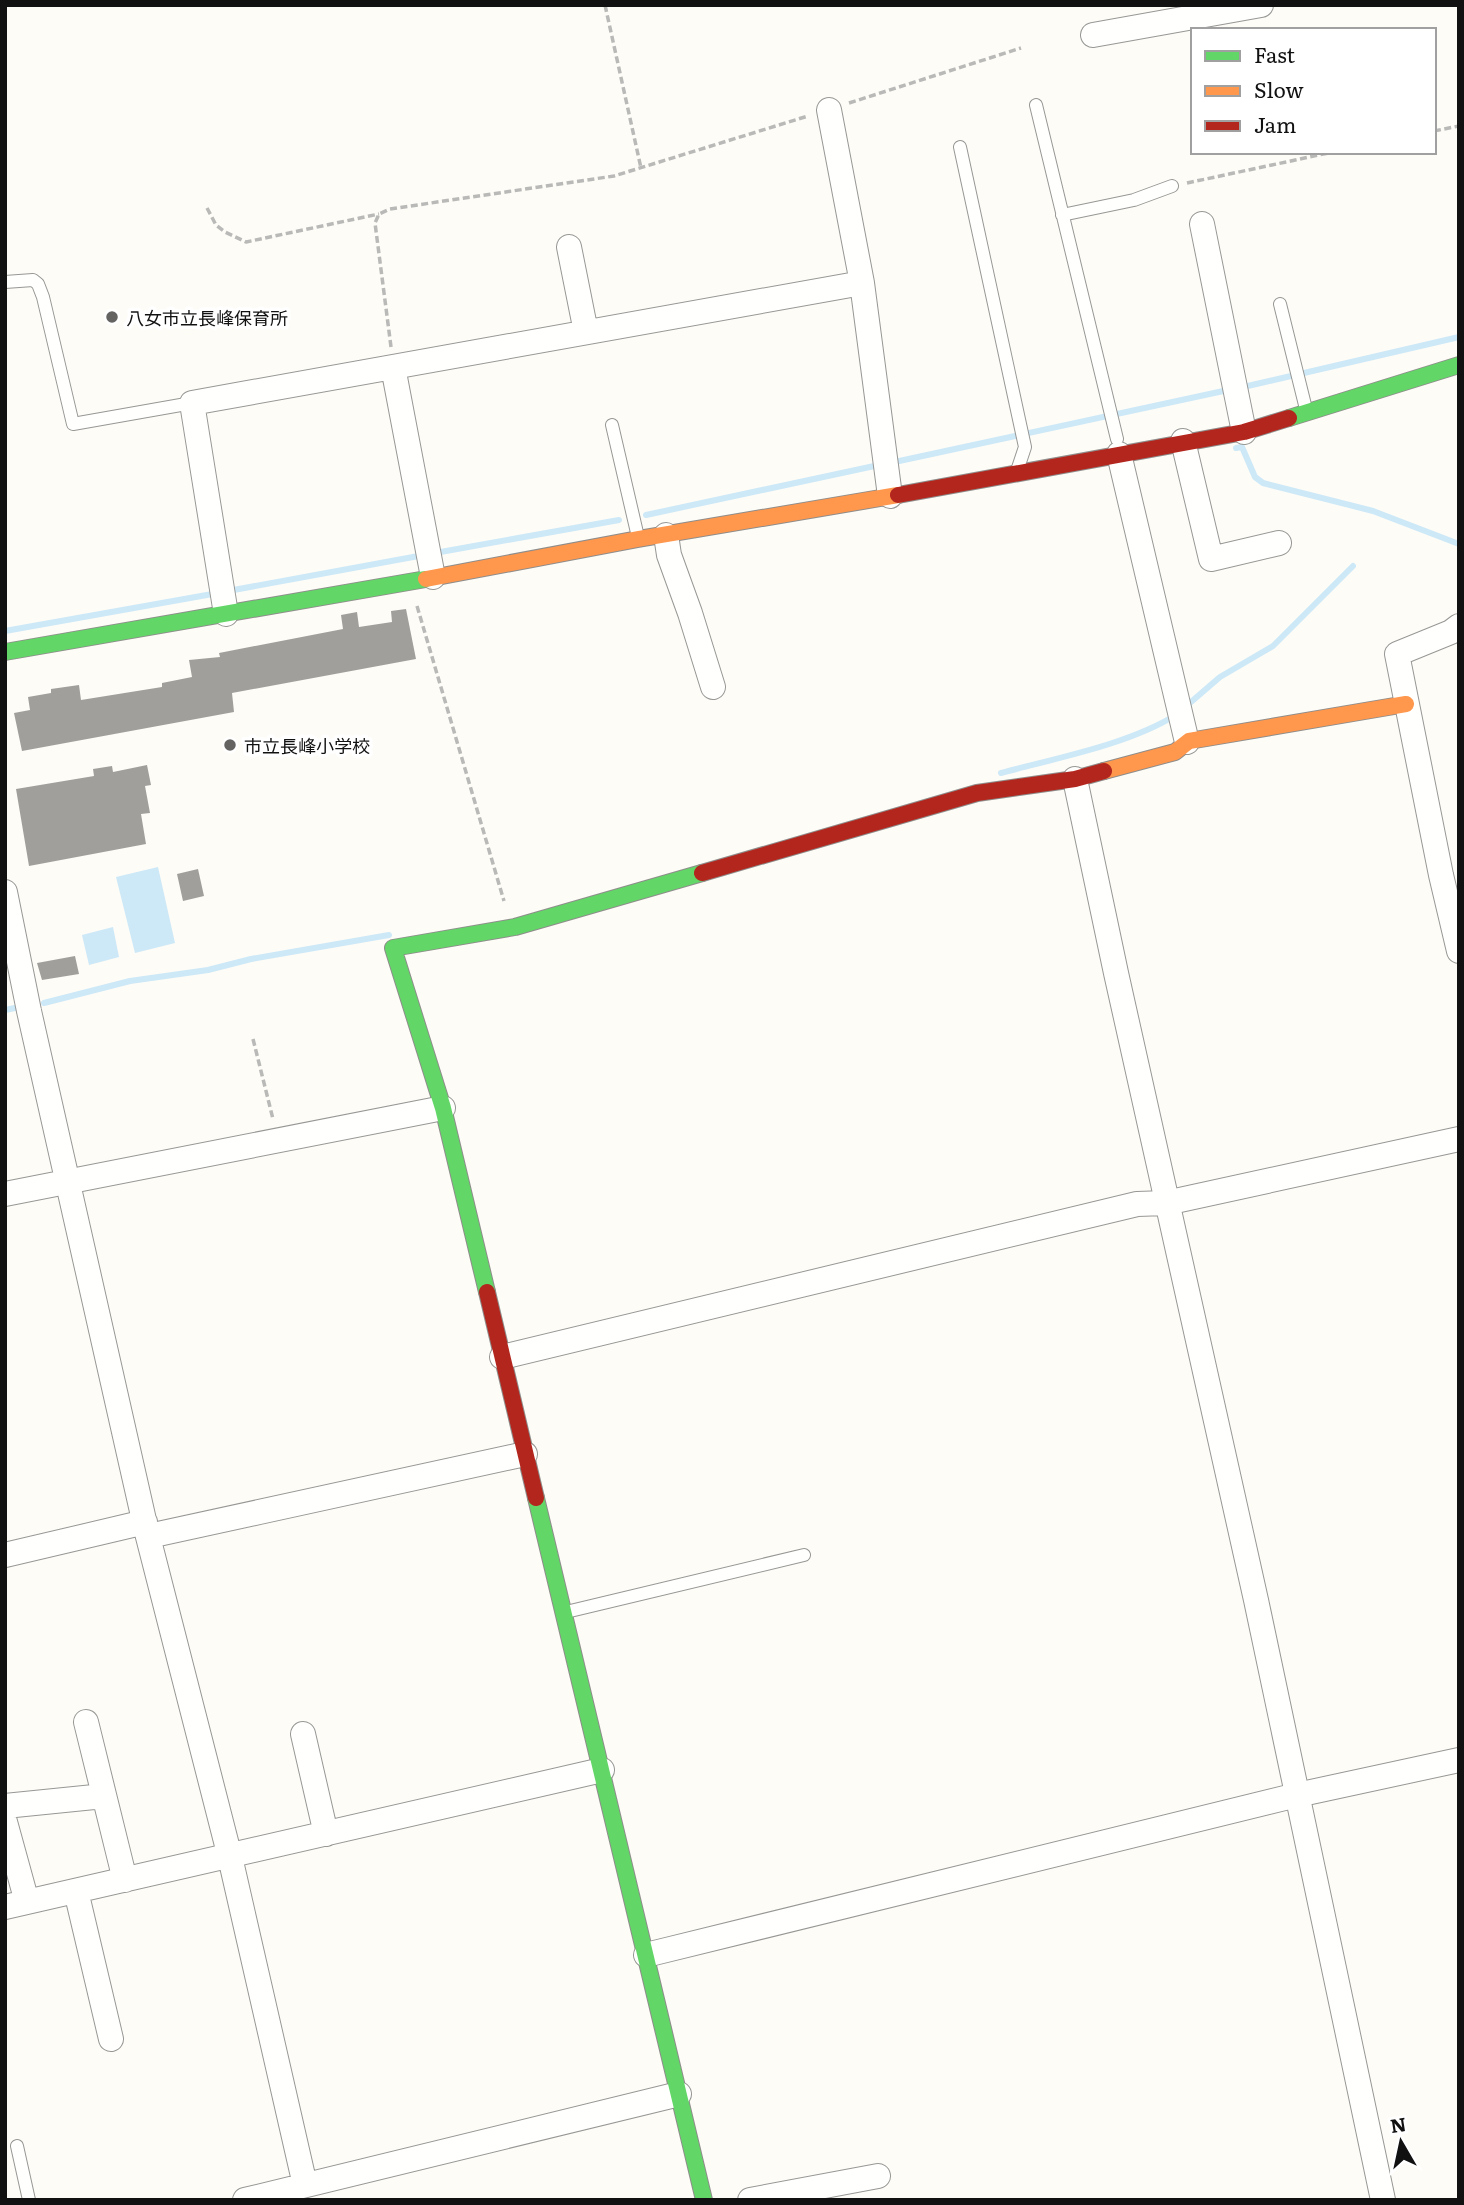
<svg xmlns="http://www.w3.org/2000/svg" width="1464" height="2205" viewBox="0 0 1464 2205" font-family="Literata,'Noto Sans JP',serif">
  <rect width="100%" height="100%" fill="#fdfcf7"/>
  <path fill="#cde8f7" d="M158,867l17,76 -40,10 -19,-76z
    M113,927l6,30 -30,8 -7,-30z"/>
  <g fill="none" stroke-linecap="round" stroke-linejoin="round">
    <path stroke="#cde8f7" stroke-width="6" d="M1239,388l220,-51
      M1236,448l6,-1 13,30 8,6 110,28 86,33
      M890,463l338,-73
      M646,515l233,-50
      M435,553l184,-33
      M228,591l196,-36
      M5,631l213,-38
      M1184,708l36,-31 53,-31 80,-80
      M1001,773c55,-15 126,-28 175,-58
      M44,1003l86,-22 78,-11 43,-11 138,-24
      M5,1010l10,-2"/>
  </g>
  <path fill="#a19f9c" d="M406,609l10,50 -184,34 2,19 -212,39 -8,-38 16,-3 -2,-13 23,-4v-4l28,-4 2,15 81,-13v-4l30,-6 -3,-17 31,-3 -1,-4 124,-24 -2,-14 16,-3 2,15 33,-5 -1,-11z
    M147,765l4,20 -6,1 5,27 -9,1 5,30 -117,22 -13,-77 78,-13 -1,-7 19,-3 1,6z
    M198,869l6,27 -21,5 -6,-27z
    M75,956l4,18 -37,6 -5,-17z"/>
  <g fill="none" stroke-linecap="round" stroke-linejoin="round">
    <defs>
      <path id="lane" d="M1036,105l81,334
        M960,147l65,300 -8,24
        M1062,215l72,-15 38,-14
        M5,282l28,-2 5,4 5,13 30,127 119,-21
        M1280,304l26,105
        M612,425l26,112
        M566,1612l238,-57
        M17,2146l12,54"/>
      <path id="street" d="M1093,35l168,-30
        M829,110l33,173 28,213
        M1202,224l42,208
        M569,247l17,85
        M393,367l40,210
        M1183,441l28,118 68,-16
        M1119,454l68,288
        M666,535l3,20 21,58 23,74
        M226,614l-34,-211 670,-120
        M1459,626l-8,6 -54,22 44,221 18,76
        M1075,779l41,194 140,627 127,600
        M5,892l24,119 117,518 84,328 75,328
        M5,1194l438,-86
        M502,1357l635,-153 29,-1 293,-64
        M149,1536l376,-82
        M5,1555l140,-33
        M86,1722l39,158
        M303,1734l23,100
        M5,1806l99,-10
        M5,1822l22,80
        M76,1891l35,148
        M5,1907l597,-137
        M646,1955l651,-160 162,-35
        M245,2200l434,-106
        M750,2200l128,-24"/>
      <path id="fast" d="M1289,418l170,-53
        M5,652l421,-73
        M487,1292l-44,-184 -50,-160 122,-21 187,-54
        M536,1498l168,702"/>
      <path id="slow" d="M426,579l212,-40 260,-44
        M1104,771l71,-19 14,-11 217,-37"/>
      <path id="jam" d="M898,495l346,-63 45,-14
        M702,873l275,-80 98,-14 29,-8
        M487,1292l49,206"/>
    </defs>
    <use href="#lane" stroke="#979795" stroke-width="14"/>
    <use href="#street" stroke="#979795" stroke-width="26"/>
    <use href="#fast" stroke="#8e8d8b" stroke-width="18"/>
    <use href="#slow" stroke="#8e8d8b" stroke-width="18"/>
    <use href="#jam" stroke="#8e8d8b" stroke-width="18"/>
    <path stroke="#b9b9b8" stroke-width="3.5" stroke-dasharray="7 3.5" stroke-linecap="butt" d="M605,5l36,163
      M849,103l172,-55
      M1434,131l25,-5
      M1187,183l146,-31
      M207,208l9,17 9,7 21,10 133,-28
      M391,347l-16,-124 4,-9 11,-5 224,-33 194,-60
      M417,606l87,295
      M253,1039l20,80"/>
    <use href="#lane" stroke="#fffffe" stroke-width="12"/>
    <use href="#street" stroke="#fffffe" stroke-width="24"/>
    <use href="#fast" stroke="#63d668" stroke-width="16"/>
    <use href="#slow" stroke="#ff974d" stroke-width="16"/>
    <use href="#jam" stroke="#b3261e" stroke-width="16"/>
  </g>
  <g fill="#646362" stroke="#fff" stroke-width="2.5">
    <circle cx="112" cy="317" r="7"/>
    <circle cx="230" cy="745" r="7"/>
  </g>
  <g text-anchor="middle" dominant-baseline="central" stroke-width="7" stroke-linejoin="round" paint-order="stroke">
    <g font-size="18" fill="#111" stroke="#fff" text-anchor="start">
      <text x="126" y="317">八女市立長峰保育所</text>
      <text x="244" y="745">市立長峰小学校</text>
    </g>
  </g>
  <rect width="1464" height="2205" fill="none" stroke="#111111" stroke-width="14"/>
  <rect x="1191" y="28" width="245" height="126" fill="#ffffff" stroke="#a0a0a0" stroke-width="2"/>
  <rect x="1205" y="51" width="35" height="10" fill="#63d668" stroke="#a0a0a0" stroke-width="2"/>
  <text x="1254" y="63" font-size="21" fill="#111111">Fast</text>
  <rect x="1205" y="86" width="35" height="10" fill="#ff974d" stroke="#a0a0a0" stroke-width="2"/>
  <text x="1254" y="98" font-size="21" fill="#111111">Slow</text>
  <rect x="1205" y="121" width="35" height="10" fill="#b3261e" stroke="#a0a0a0" stroke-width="2"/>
  <text x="1254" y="133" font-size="21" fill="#111111">Jam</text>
  <g transform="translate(1401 2142) rotate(351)" stroke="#ffffff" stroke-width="5" paint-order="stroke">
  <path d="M0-5L12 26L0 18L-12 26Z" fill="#111111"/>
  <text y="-10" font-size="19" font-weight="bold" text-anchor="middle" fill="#111111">N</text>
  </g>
</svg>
